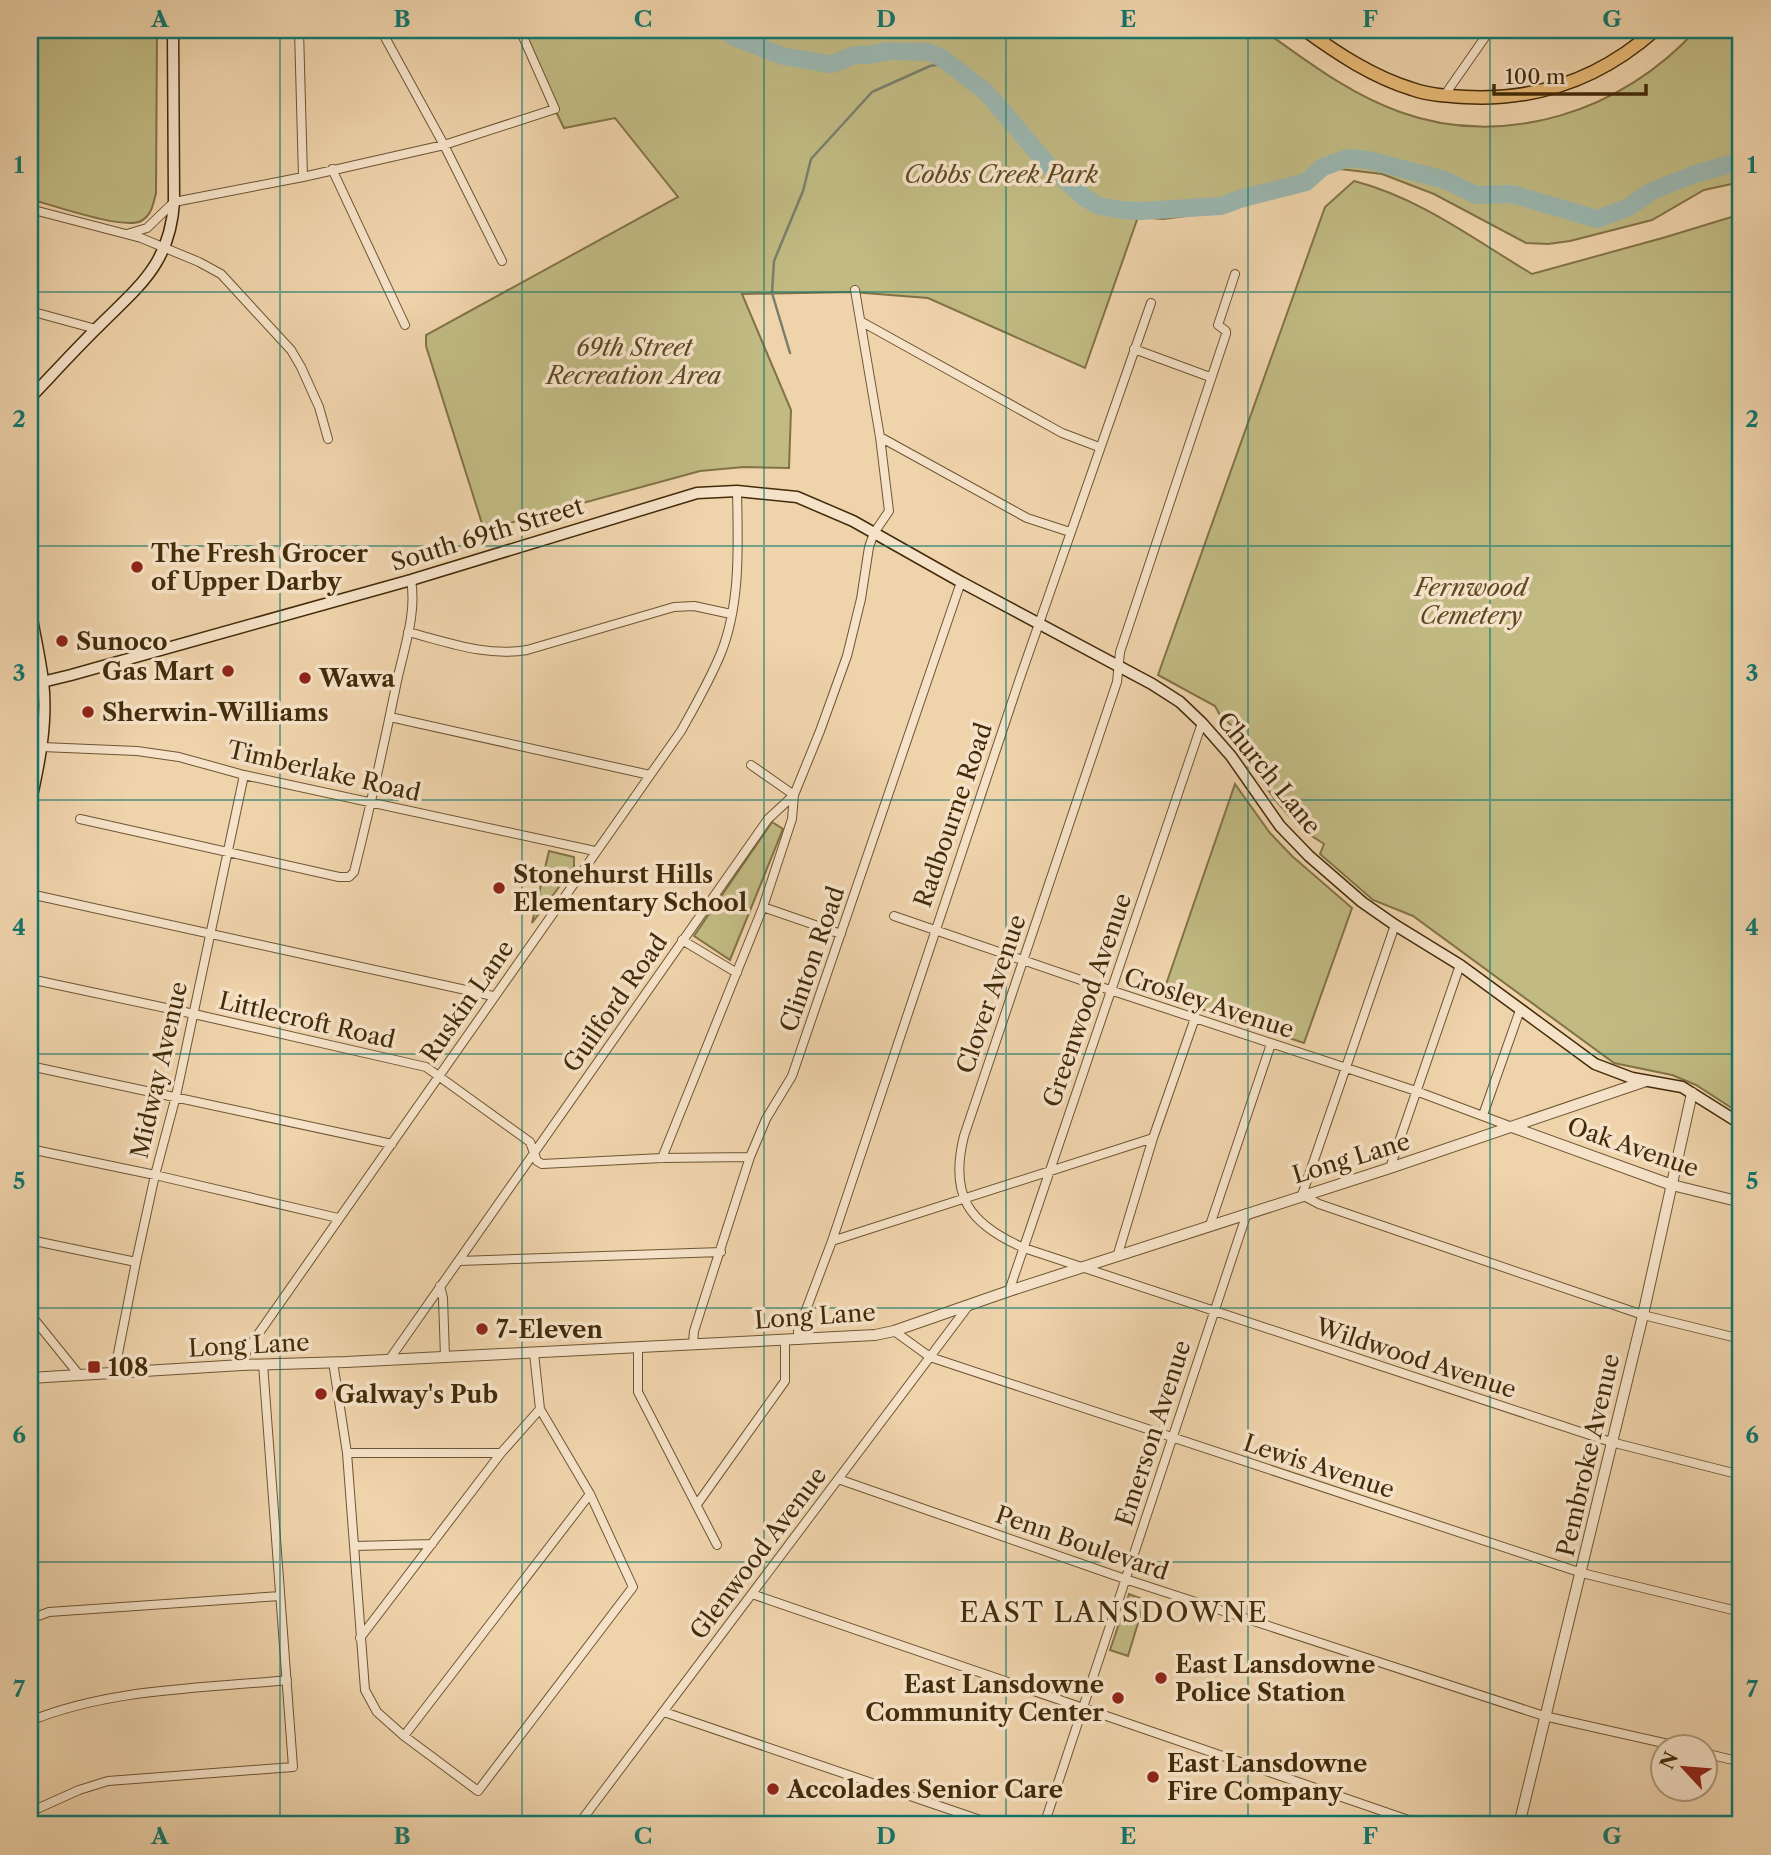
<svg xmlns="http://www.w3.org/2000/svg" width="1771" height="1855" viewBox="0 0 1771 1855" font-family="'Libre Caslon Text',serif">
  <rect width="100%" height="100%" fill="#efd3ab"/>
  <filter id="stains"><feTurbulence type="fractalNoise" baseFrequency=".00286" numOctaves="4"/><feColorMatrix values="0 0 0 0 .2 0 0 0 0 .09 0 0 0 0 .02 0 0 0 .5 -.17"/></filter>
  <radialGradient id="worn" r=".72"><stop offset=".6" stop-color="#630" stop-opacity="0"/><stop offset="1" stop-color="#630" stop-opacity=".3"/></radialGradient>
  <path fill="#c1ba83" stroke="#827246" stroke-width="2" d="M30,30h127l-1,163c-3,11 -4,22 -15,28 -18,9 -89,-16 -111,-22z
    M516,30h747c44,31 86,64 137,82 105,38 223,-1 296,-82h45v152l-37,8 -52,30 -82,21 -22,3 -22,-1 -92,-49 -52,-20 -42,-5 -17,4 -41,21 -81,20 -38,5 -25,-2 -53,151 -157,-70 -76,-6 -110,2 49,116 -2,58 -45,-1 -44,4 -216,59 -58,-184v-11l252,-138 -63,-79 -51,10z
    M1354,181c66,17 121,59 178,93l134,-37 75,-23v900l-45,-29 -24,-10 -58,-12 -201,-147 -40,-16 -53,-46 4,-10c-43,-25 -67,-71 -94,-112l2,-6 -12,-11 -5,-9 -57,-31 167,-468z
    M1235,784l35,49 22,23 60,52 -48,135 -142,-47z
    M772,822l11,7 -53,131 -36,-24z
    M549,851l25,6v10l-42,56z
    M1129,1594l16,6 -17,56 -18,-6z"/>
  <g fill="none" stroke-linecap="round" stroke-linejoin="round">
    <path stroke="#787f6d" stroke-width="2.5" d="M790,353l-18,-60 2,-32 29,-70 8,-32 61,-67 58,-26 18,-3"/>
    <path stroke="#9bb7b0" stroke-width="18" d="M725,30l9,7 49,19 40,7 9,1 23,-9h15l17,-4 41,1 14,6 45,35 60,71 38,34 14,8 23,4 18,1 81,-5 19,-7 66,-17 17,-15 25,-9 20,2 77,20 31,15 36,-1 85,25 32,-12 23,-16 43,-17 46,-13"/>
    <defs>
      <path id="minor" d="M299,30l4,147
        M381,30l63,115 58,116
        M1322,42l9,-12
        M1444,96l46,-66
        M332,169l73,156
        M30,209l111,29 58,24 22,12 70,76 10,17 18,40 9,32
        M127,234l20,-6 27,-26 129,-25 141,-32 111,-36 -35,-79
        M1235,274l-17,51 8,6v3l-106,318 -3,30 -153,454c-15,60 5,88 60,112l587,194 130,33
        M30,311l66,18
        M862,322l200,111 37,14
        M1134,349l76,28
        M880,437l147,81 43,14
        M408,632c39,10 78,25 119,18l147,-43 20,-1 37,8
        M390,717l260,58
        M42,747l95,4 42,6 65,18 351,76
        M80,819l259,58h10l5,-5c16,-64 30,-127 43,-191 7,-33 20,-68 14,-101
        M30,894l463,102
        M763,907l78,27
        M894,916l216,74 306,101 96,36
        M1395,925l-93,270 17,9 324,111 98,24
        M682,940l55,33
        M30,979l164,35 232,53 104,75 7,19 5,3 120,-6 88,-1
        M30,1066l362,78
        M1483,1115l37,-105
        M30,1149l125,26 183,43
        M662,1158l101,-251 29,-88 2,-24 -43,-30
        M1390,1168l70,-203
        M1210,1225l61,-181
        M30,1240l106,22
        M832,1241l321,-103
        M1117,1257l36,-119 42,-120
        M459,1261l262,-9
        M440,1286l3,12 2,59
        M1009,1291l193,-568
        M30,1314l50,62
        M894,1331l36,26 652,216 159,39
        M798,1340v-9l34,-90 188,-563 131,-375
        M693,1344l1,-13 56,-174 16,-38 26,-43 169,-494
        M638,1348v44l79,153
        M389,1360l379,-541 26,-24 26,-64 27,-75 14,-57 8,-52 5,-14 15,-22 -9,-74 -25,-147
        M333,1362l14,91 18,237 12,22 27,24 74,55 155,-204 -43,-93 -50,-85 -6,-56
        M242,1365l5,-15 434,-619c14,-25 29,-51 40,-78 20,-50 17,-109 16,-162
        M114,1374l22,-112 19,-87 21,-79 68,-321
        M347,1453h154
        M838,1479l287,100 419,137 133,30
        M698,1503l87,-122v-40
        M355,1546l77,-2
        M752,1594l671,231
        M30,1619l19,-7 231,-16
        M360,1638l141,-185 39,-44
        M664,1712l331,113
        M30,1721c81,-33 170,-32 257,-41
        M404,1736l186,-242
        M1704,1753l37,9
        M30,1812l49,-22 29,-9 185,-14 -30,-403
        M578,1825l391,-520
        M1044,1825l203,-612"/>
      <path id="tertiary" d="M1512,1127l160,58 69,17
        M30,1378l212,-13 104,-3 529,-27 19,-4 115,-40 381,-123 256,-87
        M1519,1825l124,-510 49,-222"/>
      <path id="secondary" d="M30,398c21,-22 42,-45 64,-67 41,-42 76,-64 80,-129l-1,-172
        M30,607c4,25 10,50 13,74 5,42 -4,84 -13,124
        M30,685l41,-10 340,-95 286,-87 40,-2 60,6 56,24 108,61 191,102 28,18 22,21 29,33 49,70 29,30 53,46 33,23 65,40 135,99 37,14 50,9 59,37"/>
      <path id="primary" d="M1305,30c33,24 68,47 107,59 17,6 35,7 53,8 72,4 136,-19 190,-67"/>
    </defs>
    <use href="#minor" stroke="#6e5532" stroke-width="10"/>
    <use href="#tertiary" stroke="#6e5532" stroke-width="12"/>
    <use href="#secondary" stroke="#432b09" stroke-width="13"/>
    <use href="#primary" stroke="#432b09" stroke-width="15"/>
    <use href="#minor" stroke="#f5e2c8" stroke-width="8"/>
    <use href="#tertiary" stroke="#f5e2c8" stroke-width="10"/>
    <use href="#secondary" stroke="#f5e2c8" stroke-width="10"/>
    <use href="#primary" stroke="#e8ba76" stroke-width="12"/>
  </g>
  <path fill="none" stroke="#0f766e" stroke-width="2" stroke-opacity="0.55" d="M280,30v1795M522,30v1795M764,30v1795M1006,30v1795M1248,30v1795M1490,30v1795M30,292h1711M30,546h1711M30,800h1711M30,1054h1711M30,1308h1711M30,1562h1711"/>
  <g fill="#8f2418" stroke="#f5e2c8" stroke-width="2.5">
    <circle cx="137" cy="567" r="7"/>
    <circle cx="62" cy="641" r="7"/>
    <circle cx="228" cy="671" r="7"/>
    <circle cx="305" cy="678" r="7"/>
    <circle cx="88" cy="712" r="7"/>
    <circle cx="499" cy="888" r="7"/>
    <circle cx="482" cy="1329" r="7"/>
    <rect x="87" y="1360" width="14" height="14" rx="3.5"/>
    <circle cx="321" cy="1394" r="7"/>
    <circle cx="1161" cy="1678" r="7"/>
    <circle cx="1118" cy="1698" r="7"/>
    <circle cx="1153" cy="1777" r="7"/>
    <circle cx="773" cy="1789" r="7"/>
  </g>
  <g text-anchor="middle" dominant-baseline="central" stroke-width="7" stroke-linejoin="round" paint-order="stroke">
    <g font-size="24" font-style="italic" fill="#5c4821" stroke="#f5e2c8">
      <text x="1001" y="174">Cobbs Creek Park</text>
      <text x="634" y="347">69th Street<tspan x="634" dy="28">Recreation Area</tspan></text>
      <text x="1471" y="587">Fernwood<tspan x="1471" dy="28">Cemetery</tspan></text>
    </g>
    <g font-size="24" fill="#432b09" stroke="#f5e2c8">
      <text transform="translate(487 534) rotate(-17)">South 69th Street</text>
      <text transform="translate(324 771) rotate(13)">Timberlake Road</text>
      <text transform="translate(1269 773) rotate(51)">Church Lane</text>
      <text transform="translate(953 815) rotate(-71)">Radbourne Road</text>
      <text transform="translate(812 959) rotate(-71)">Clinton Road</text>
      <text transform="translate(991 994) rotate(-71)">Clover Avenue</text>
      <text transform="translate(1087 1000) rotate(-71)">Greenwood Avenue</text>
      <text transform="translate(467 1001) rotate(-55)">Ruskin Lane</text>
      <text transform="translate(615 1003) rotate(-55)">Guilford Road</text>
      <text transform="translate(1209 1003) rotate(18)">Crosley Avenue</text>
      <text transform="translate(307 1020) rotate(13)">Littlecroft Road</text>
      <text transform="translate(159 1070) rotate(-77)">Midway Avenue</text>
      <text transform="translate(1633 1147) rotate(19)">Oak Avenue</text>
      <text transform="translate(1351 1158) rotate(-17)">Long Lane</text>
      <text transform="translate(815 1316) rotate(-4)">Long Lane</text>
      <text transform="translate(249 1345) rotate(-3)">Long Lane</text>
      <text transform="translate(1416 1358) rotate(18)">Wildwood Avenue</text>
      <text transform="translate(1153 1433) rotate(-72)">Emerson Avenue</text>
      <text transform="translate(1588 1455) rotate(-77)">Pembroke Avenue</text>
      <text transform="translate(1319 1466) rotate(18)">Lewis Avenue</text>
      <text transform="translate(1082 1543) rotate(19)">Penn Boulevard</text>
      <text transform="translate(758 1553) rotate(-53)">Glenwood Avenue</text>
    </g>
    <g font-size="24" font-weight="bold" fill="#432b09" stroke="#f5e2c8" text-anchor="start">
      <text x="151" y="553">The Fresh Grocer<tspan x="151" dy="28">of Upper Darby</tspan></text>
      <text x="76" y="641">Sunoco</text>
      <text x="214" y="671" text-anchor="end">Gas Mart</text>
      <text x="319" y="678">Wawa</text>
      <text x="102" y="712">Sherwin-Williams</text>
      <text x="513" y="874">Stonehurst Hills<tspan x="513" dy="28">Elementary School</tspan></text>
      <text x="496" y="1329">7-Eleven</text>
      <text x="108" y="1367">108</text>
      <text x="335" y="1394">Galway's Pub</text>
      <text x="1175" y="1664">East Lansdowne<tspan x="1175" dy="28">Police Station</tspan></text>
      <text x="1104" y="1684" text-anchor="end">East Lansdowne<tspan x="1104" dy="28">Community Center</tspan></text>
      <text x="1167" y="1763">East Lansdowne<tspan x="1167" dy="28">Fire Company</tspan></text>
      <text x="787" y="1789">Accolades Senior Care</text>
    </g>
    <g font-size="28" letter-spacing="2" fill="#432b09" stroke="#f5e2c8">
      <text x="1114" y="1612">EAST LANSDOWNE</text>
    </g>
  </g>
  <rect width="1771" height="1855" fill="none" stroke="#efd3ab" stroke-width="77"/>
  <g transform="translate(1684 1768) rotate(296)"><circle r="33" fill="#f5e2c8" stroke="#ae997c" stroke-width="2"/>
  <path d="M0-5L12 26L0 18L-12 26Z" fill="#8f2418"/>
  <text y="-10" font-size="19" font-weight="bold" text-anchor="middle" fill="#432b09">N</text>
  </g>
  <path d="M1494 84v10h152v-10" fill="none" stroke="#432b09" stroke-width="3.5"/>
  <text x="1505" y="84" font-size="21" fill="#432b09" stroke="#f5e2c8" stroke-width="5" paint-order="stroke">100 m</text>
  <rect x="38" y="38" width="1694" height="1778" fill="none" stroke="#0f766e" stroke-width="2.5"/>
  <g font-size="23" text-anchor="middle" font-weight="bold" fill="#0f766e">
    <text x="160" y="27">A</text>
    <text x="402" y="27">B</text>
    <text x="643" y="27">C</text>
    <text x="886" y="27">D</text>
    <text x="1128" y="27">E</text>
    <text x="1370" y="27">F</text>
    <text x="1612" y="27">G</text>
    <text x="19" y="173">1</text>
    <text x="1752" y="173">1</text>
    <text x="19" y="427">2</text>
    <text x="1752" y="427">2</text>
    <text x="19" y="681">3</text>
    <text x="1752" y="681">3</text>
    <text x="19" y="935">4</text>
    <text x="1752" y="935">4</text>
    <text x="19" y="1189">5</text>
    <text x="1752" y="1189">5</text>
    <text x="19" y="1443">6</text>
    <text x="1752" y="1443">6</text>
    <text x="19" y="1697">7</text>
    <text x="1752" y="1697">7</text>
    <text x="160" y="1844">A</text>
    <text x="402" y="1844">B</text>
    <text x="643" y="1844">C</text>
    <text x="886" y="1844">D</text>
    <text x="1128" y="1844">E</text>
    <text x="1370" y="1844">F</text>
    <text x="1612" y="1844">G</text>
  </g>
  <rect width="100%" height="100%" filter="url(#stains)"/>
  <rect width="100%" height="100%" fill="url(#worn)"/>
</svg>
